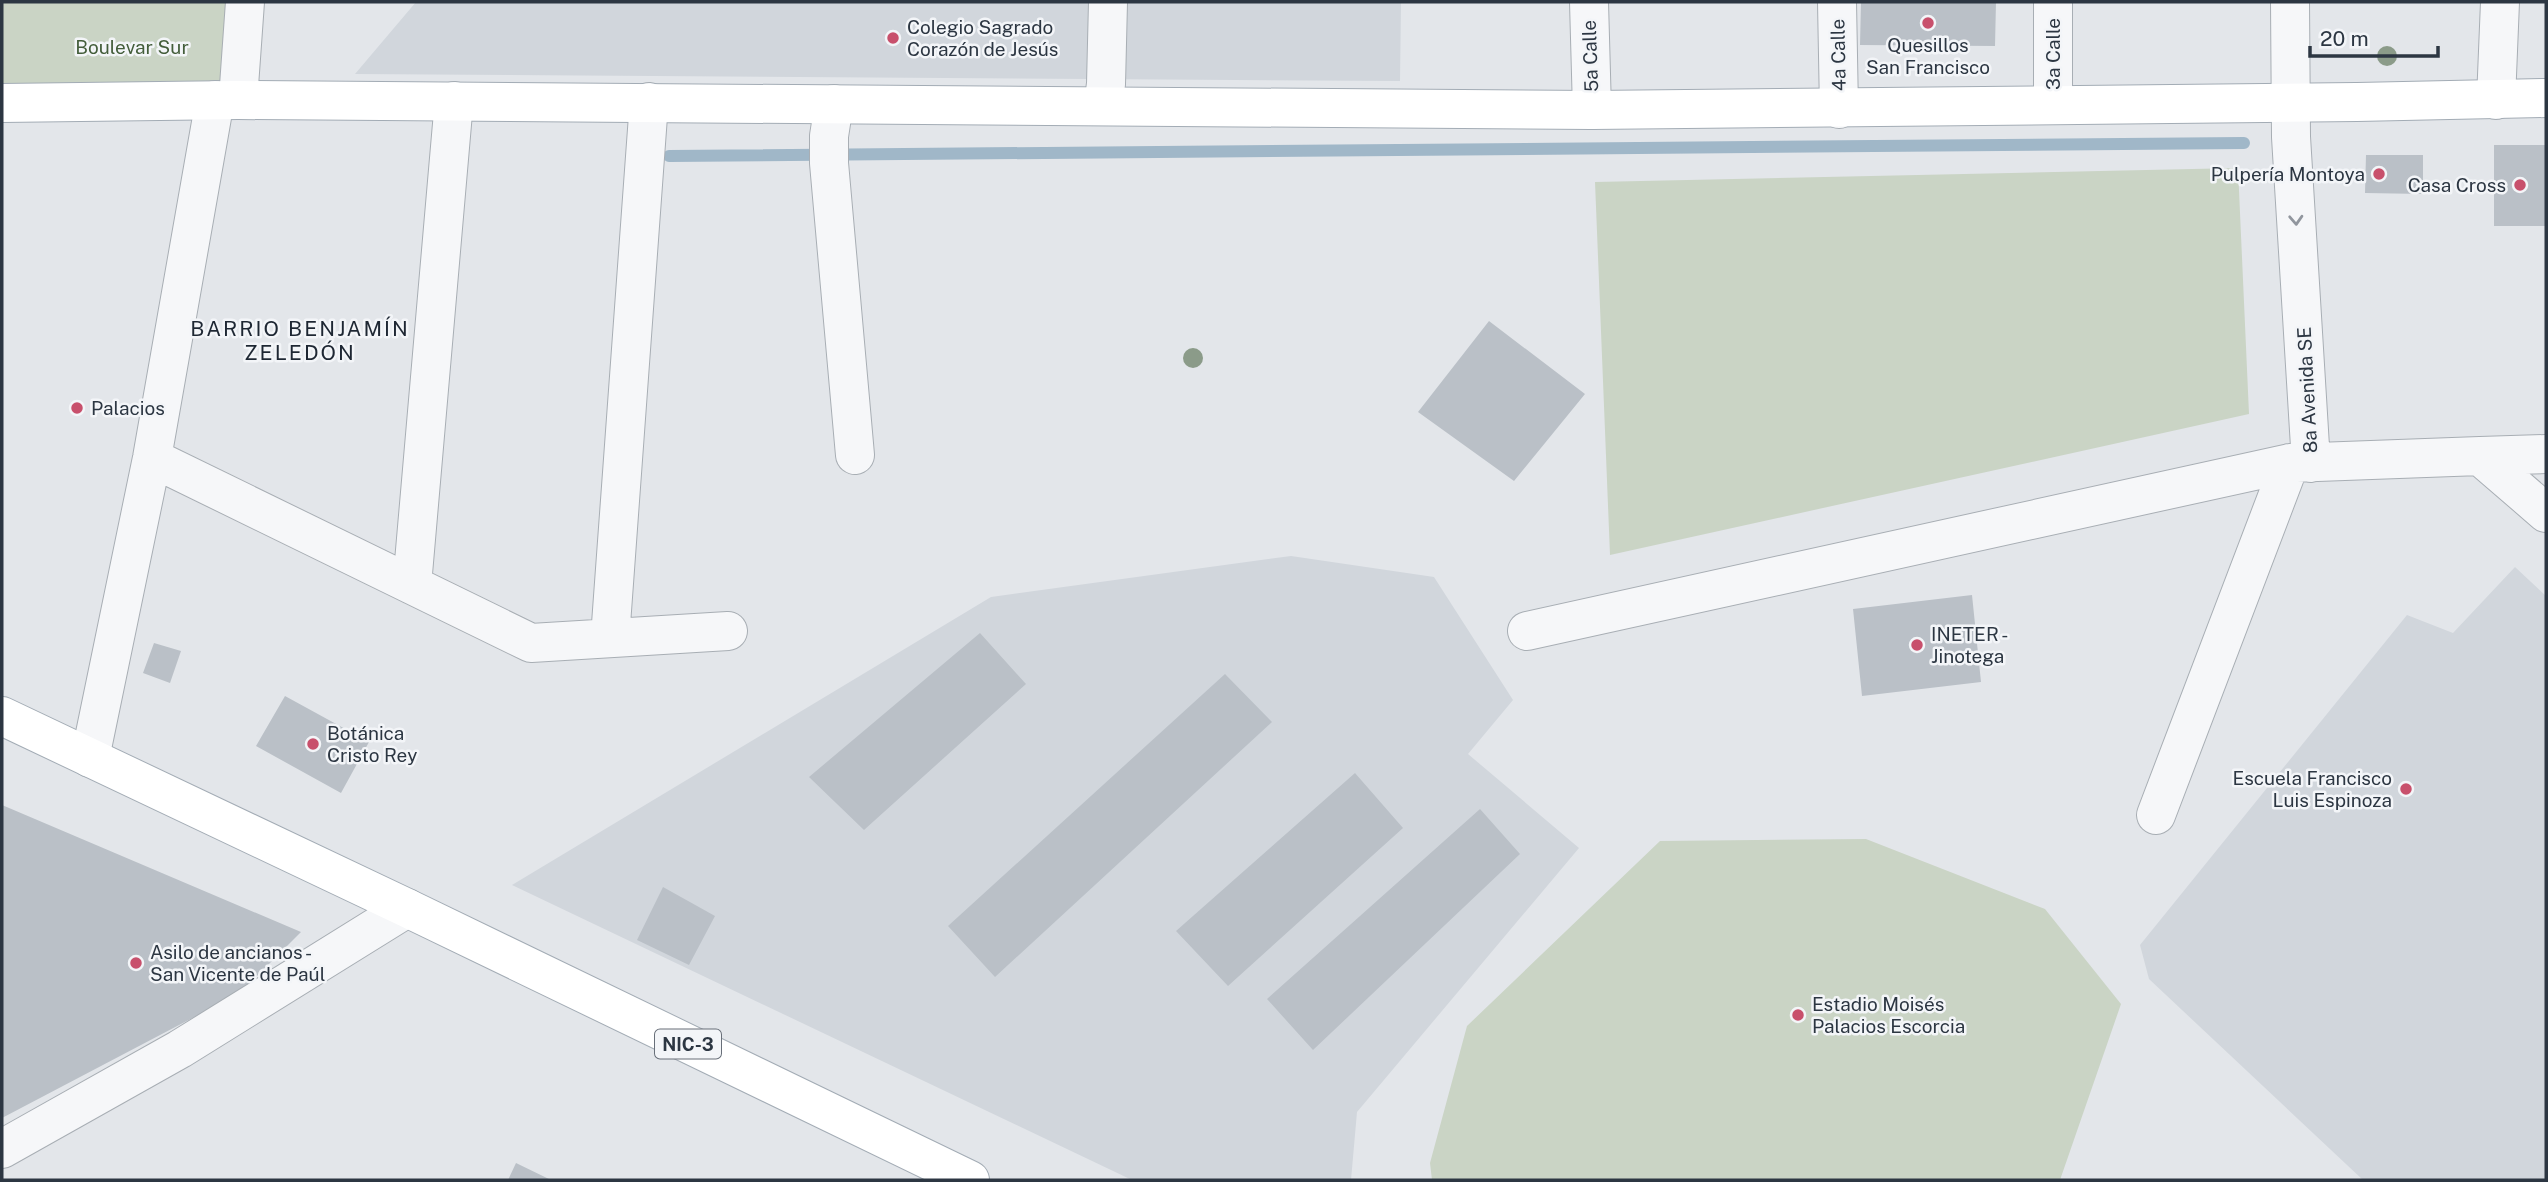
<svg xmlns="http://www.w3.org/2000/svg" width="2548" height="1182" viewBox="0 0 2548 1182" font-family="'Public Sans',sans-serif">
  <rect width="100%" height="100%" fill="#e3e6ea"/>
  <path fill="#d1d6dc" d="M416,2h985l-1,79 -1045,-7z
    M1291,556l143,21 79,123 -45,54 111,94 -222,264 -6,68h-219l-620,-295 479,-288z
    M2515,567l31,29v584h-183l-214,-201 -9,-34 267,-330 46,18z"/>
  <path fill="#cad4c5" d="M2,2h237l-6,93 -231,-3z
    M2238,168l11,246 -639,141 -15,-373z
    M1866,839l179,70 76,95 -61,176h-628l-2,-17 37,-137 193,-185z"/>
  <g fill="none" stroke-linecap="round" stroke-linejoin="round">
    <path stroke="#a0b7c8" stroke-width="12" d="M669,156l1575,-13"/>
  </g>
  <path fill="#bac0c7" d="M1861,2h135l-1,44 -135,-1z
    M2494,145h52v81h-52z
    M2366,155h57v39l-58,-1z
    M1489,321l96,73 -71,87 -96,-69z
    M1972,595l9,87 -119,14 -9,-87z
    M980,633l46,51 -162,146 -55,-53z
    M154,643l27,8 -11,32 -27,-10z
    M1225,674l47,48 -277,255 -47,-51z
    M285,696l84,46 -28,51 -85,-47z
    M1355,773l48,55 -175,158 -52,-55z
    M2,805l299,127 -61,61 -238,125z
    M1480,809l40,45 -207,196 -46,-51z
    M663,887l52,29 -26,49 -52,-25z
    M516,1163l35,17h-43z"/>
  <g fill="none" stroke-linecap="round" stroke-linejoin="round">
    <defs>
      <path id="minor" d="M1589,2l3,108
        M1837,2l2,107
        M2290,2l1,135 20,326
        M238,100l7,-98
        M2496,100l4,-98
        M834,104l-5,32v27l26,292
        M2053,105v-103
        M1103,106l3,-22 2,-82
        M2480,456l66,-2
        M152,458l379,185 197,-12
        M412,585l42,-484
        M1527,631l763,-168 190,-7 66,57
        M610,638l39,-536
        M90,758l62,-300 63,-358
        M2156,815l134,-352
        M2,1149l178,-100 227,-141"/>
      <path id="major" d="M2,103l236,-3 1354,10 765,-8 189,-4
        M2,716l405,192 563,272"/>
    </defs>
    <use href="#minor" stroke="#a8aeb4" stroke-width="40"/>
    <use href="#major" stroke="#a3acb5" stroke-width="40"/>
    <use href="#minor" stroke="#f6f7f9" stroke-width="38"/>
    <use href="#major" stroke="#fff" stroke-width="38"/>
  </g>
  <g fill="#8b9b89">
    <circle cx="2387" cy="56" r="10"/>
    <circle cx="1193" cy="358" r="10"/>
  </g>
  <defs><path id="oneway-chevron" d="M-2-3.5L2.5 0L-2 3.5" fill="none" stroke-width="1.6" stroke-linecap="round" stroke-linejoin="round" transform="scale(1.75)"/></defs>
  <use stroke="#91969e" href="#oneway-chevron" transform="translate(2296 220) rotate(87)"/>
  <g fill="#c8506c" stroke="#f3f5f8" stroke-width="2.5">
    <circle cx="1928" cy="23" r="7"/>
    <circle cx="893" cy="38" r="7"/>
    <circle cx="2379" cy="174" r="7"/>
    <circle cx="2520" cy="185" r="7"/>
    <circle cx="77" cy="408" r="7"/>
    <circle cx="1917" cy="645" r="7"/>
    <circle cx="313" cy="744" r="7"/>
    <circle cx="2406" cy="789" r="7"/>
    <circle cx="136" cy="963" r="7"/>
    <circle cx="1798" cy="1015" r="7"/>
  </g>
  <g text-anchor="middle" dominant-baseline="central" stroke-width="5" stroke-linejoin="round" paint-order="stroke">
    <rect fill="#f3f5f8" stroke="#686f79" stroke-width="2" x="655" y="1029.5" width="66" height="29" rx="5"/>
    <g font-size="18" font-weight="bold" fill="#2c3642">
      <text x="688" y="1044">NIC-3</text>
    </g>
    <g font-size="19" fill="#2c3642" stroke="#f3f5f8" text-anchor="start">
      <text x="907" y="27">Colegio Sagrado<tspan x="907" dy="22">Corazón de Jesús</tspan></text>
      <text x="1928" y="45" text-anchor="middle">Quesillos<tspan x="1928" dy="22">San Francisco</tspan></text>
      <text x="2365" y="174" text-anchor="end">Pulpería Montoya</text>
      <text x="2506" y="185" text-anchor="end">Casa Cross</text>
      <text x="91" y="408">Palacios</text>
      <text x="1931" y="634">INETER -<tspan x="1931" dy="22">Jinotega</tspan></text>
      <text x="327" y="733">Botánica<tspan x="327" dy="22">Cristo Rey</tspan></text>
      <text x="2392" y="778" text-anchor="end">Escuela Francisco<tspan x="2392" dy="22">Luis Espinoza</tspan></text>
      <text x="150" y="952">Asilo de ancianos -<tspan x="150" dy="22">San Vicente de Paúl</tspan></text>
      <text x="1812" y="1004">Estadio Moisés<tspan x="1812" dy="22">Palacios Escorcia</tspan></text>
    </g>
    <g font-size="19" fill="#435d3a" stroke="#f3f5f8">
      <text x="132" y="47">Boulevar Sur</text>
    </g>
    <g font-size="19" fill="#2c3642" stroke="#f3f5f8">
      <text transform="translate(2053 54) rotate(-90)">3a Calle</text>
      <text transform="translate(1838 55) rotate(-91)">4a Calle</text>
      <text transform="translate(1590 56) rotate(-92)">5a Calle</text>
      <text transform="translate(2307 390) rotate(-93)">8a Avenida SE</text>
    </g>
    <g font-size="21" letter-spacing="2" fill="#1e2733" stroke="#f3f5f8">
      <text x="300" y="328">BARRIO BENJAMÍN<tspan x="300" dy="24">ZELEDÓN</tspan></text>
    </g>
  </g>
  <rect width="2548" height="1182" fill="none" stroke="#2c3642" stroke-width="7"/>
  <path d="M2310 46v10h128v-10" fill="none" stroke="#2c3642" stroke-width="3.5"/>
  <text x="2320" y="46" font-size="21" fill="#2c3642" stroke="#f3f5f8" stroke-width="5" paint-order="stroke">20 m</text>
</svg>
